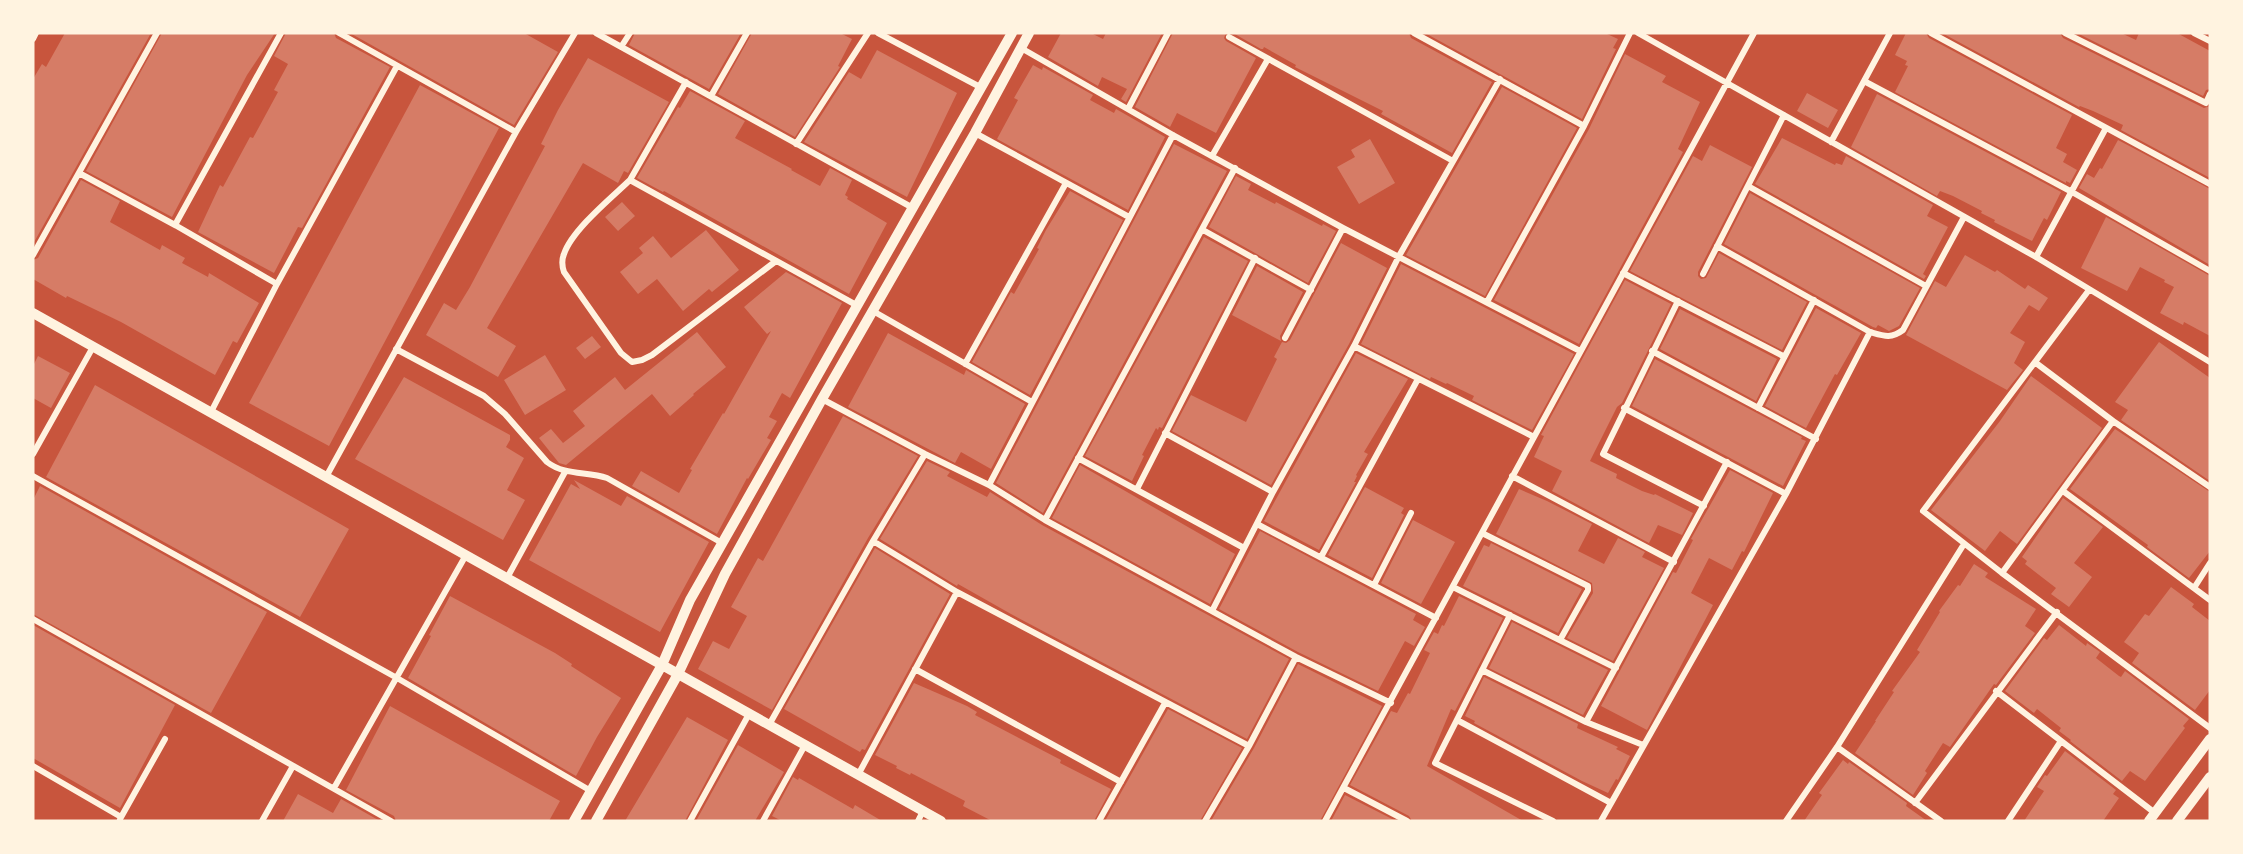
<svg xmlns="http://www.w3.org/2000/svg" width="2243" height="854" viewBox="0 0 2243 854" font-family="'Titillium Web',sans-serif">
  <rect width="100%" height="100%" fill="#c8553d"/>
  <path fill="#d67c66" d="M65,33h86l-118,211v-165l9,-15 4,3z
    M162,33h113l-28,42 -75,142 -86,-46z
    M286,33h48l2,5 54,29 -88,161 -4,-1 -24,46 -76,-41 22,-47 3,2 27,-50 3,1 25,-46 -4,-2 14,-26 -14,-8z
    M350,33h174l34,19 -44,73z
    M635,33h106l-32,56 -80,-44z
    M752,33h88l12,6 -14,27 2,1 -45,70 -77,-43z
    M1061,33h30l12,6 3,-6h56l-36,69 -5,-3 6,-10 -25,-12 -4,9 -50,-29z
    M1173,33h53l-2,5 2,3 30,17 -40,75 -39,-20 -7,14 -35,-20z
    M1233,33h176l2,5 81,44 -40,71 -71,-39 2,-3 -88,-44 1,-2 -32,-18 -1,2h-2z
    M1425,33h180l13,6 -5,9 3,1 -34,70z
    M1906,33h20l3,5 143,77 -16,33 11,6 -4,8 14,8 -7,13 -4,-2v2l-171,-91 13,-26 -3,-1 2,-4 -12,-6z
    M1942,33h118l3,5 141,70 6,-2v72l-89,-48 2,-5 -30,-14 -13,-5 -1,1z
    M2077,33h44l15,7 3,-7h38l33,18v38l-4,1 -3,6z
    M877,50l80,43 -50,104 -103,-55 45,-70 12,7z
    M1625,54l41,22 -4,6 38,20 -22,47 5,3 -104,192 -85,-44 95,-171z
    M588,58l81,44 -41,71 -4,-2 -6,12 -35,-20 -96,165 29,18 -18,31 -72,-42 18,-32 12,7 14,-23 75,-141 -4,-2 17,-34z
    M1033,65l9,5 1,-3 50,28 -3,5 24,13 2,-4 49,28 -37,73 -131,-71 21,-39 -4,-2z
    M420,85l79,43 -170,318 -80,-43z
    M1502,87l75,41 -92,168 -79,-41z
    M690,91l55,30 -10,17 57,31 -1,1 29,16 10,-18 22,12 -7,15 3,2 -1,2 40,24 -38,71 -185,-103 -1,1 -26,-14 41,-71 2,1z
    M1807,93l31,17 -10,18 -31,-17z
    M1877,94l184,98 -14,28 -3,-2 -12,23 -38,-19 1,-2 -14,-7 1,-2 -29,-15 -13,-5 -3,5 -86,-49z
    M1782,138l53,27 1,-2 6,2 4,-9 87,49 -6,11 21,11 -25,47 3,2 -2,3 -169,-95z
    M1370,139l25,44 -36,21 -22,-37 18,-10 -4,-7z
    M2118,140l92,49v76l-131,-77 8,-14 7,4 6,-10 2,1z
    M1174,144l53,27 -184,342 -47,-30z
    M1710,145l42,22 -54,105v4l3,3 5,-1 13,-25 88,49 -25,48 -152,-79 63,-115 9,5z
    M1236,176l15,8 -3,6 27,14 1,-2 46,24 1,-2 13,7 -28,52 -99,-56z
    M81,180l39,21 -10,21 50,28 2,-5 23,13 -3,5 26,14 1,-4 50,30 -22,40 -4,-2 -18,34 -94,-53 -54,-26 -1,2 -33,-19v-19l5,-2z
    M1070,191l53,29 -93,175 -58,-33 39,-70 3,2 25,-45 -2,-1 9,-18z
    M1750,193l170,95 -21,38 -10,5 -11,-6 -2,3 -3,-1 -149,-83z
    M622,202l13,14 -17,15 -13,-14z
    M2106,217l104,59v60l-26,-14 -1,3 -23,-12 14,-26 -10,-5 1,-2 -25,-13 -13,24 -46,-23z
    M706,230l33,40 -27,22 -3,-3 -26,22 -26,-32 -19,15 -18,-22 23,-19 -4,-5 14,-12 18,22z
    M1204,237l44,24 -86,167 -3,-1 -1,3 -2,-2 -14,27 2,1 -12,25 -47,-25z
    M1341,243l46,25 -38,76 -78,141 -99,-54 19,-36 55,27 31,-63 -3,-2 8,-15 4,1 4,-3z
    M1965,255l30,17 2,-2 28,19 3,-4 20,13 -9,13 -10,-6 -19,28 15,9 -11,21 9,7 -16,20 -101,-55 29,-54 11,6z
    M1401,264l173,90 -42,76 -60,-30 2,-4 -27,-13 -1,1 -15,-7 -1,2 -69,-35z
    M1257,266l46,26 -23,44 1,5 -49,-26z
    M786,272l56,31 -52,95 -8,-5 -13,24 8,4 -10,17 4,2 -23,39 -1,-1 -30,56 -85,-48 9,-15 38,22 13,-23 -2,-1 33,-56 1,1 47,-83 -4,3 -23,-27z
    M1625,280l46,24 -49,99 -5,4 -27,54 27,13 -1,4 26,13 12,4 1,-1 38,19 -11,22 -24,-10 -9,18 -97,-52 10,-20 -28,-14 10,-21 -3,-1z
    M1816,308l45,25 -24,42 -2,-1 -29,54 -41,-22z
    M1680,309l97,50 -21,42 -96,-52z
    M697,332l29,35 -33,27 1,1 -24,21 -18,-22 -86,71 -7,-2 -20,-25 12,-9 12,14 22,-17 -12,-15 42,-34 10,13z
    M888,333l76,42 2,-5 59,34 -34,65 -30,-17 -6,11 -107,-56z
    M592,336l9,11 -16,12 -9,-11z
    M2159,342l51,36v103l-89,-61 7,-10 -13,-8z
    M1356,353l52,26 -44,73 4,2 -12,21 1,1 -3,6h2l-37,68 -55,-29z
    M545,355l21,35 -41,25 -21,-35z
    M38,356l32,17 -19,35 -18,-10v-32z
    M1655,359l147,78 -1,2 5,2 -23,45 -151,-80z
    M2031,376l71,52 -85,116 -17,-13 -15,20 -54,-41 69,-89z
    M404,377l106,58v5l-4,7 18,11 -17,32 18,10 -22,40 -148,-81z
    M95,385l254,144 -49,88 -254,-140z
    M843,416l75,40 -50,82 -96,172 -74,-41 15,-28 16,8 18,-33 -16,-9 27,-49 5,3z
    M2115,429l95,63v59l-21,27 -42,-31 1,-2 -78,-56z
    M927,461l23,11 -3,4 40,21 3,-5 52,33 247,134 -42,80 -236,-125 -53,-30 -1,2 -77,-47z
    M1080,465l155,89 -25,50 -158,-86z
    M1730,470l43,23 -29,59 -2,-1 -10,19 -23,-12 -18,35 22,12 -66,125 -46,-24 72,-134 3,1 17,-33 -2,-1z
    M574,480l47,26 6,-10 82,46 -49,90 -131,-72 42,-76 9,5z
    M40,486l227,126 -56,101 -178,-99v-114z
    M1365,487l39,21 -3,5 3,2 -32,63 -44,-23z
    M1519,489l28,12 45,23 -14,27 26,13 14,-26 27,14 -3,5 22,11 -51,93 -46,-23 26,-45 -1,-10 -96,-49z
    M2063,498l40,29 -29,36 18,14 -23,30 -18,-13 5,-6 -31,-24 2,-3 -5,-4z
    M1413,520l42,22 -34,62 -40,-21z
    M1260,531l156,83 -3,6 12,7 -11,19 -9,-5 -27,50 -80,-39 -79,-43z
    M1491,543l91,46 -24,44 -95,-47 21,-41 5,2z
    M875,548l75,46 -85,156 -3,-1 -2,3 -76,-43z
    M1974,564l14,9 -3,4 51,32 -11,17 10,7 -39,52 -2,-1 -44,63 -7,-4 -18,28 2,2 -14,22 -58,-42 21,-32h-1l19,-29 -2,-1 28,-39 -3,-2 23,-38 -1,-1 19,-26 2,1z
    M2171,587l23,17 -2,3 18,14v69l-15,20 -63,-47 7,-10 -15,-11 21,-28 4,2z
    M450,596l105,57 17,11 -1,2 50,32 -24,39 -21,39 -168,-98 23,-42 -2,-1z
    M1459,596l44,22 -48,93 -4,-2 -24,57 96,55h-111l-3,-5 -59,-31 41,-74 6,2 11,-20 2,1 20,-41 -6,-3 10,-18 4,2 4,-9 2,1z
    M1512,622l96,48 -25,45 -94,-47z
    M33,625l142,80 -55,103 -87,-50z
    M2059,625l27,21 1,-3 13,9 -4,6 23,18 2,1 4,-6 64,48 -6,7 2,2 -40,53 -15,-10 -8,10 -52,-40 1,-1 -12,-9 2,-3 -24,-19 -3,4 -29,-22 39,-53 3,2z
    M1298,664l84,42 -62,115h-109l43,-73z
    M1484,677l94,47 -1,4 41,19 -2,2 14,7 -12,24 -2,-1 -8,14 -26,-12 -108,-58 1,-2 -10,-5z
    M914,683l53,23 10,6 -2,3 86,45 -1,3 51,26 -17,32h-102l-29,-15 2,-5 -54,-28 -1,2 -14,-7 1,-2 -22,-11z
    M390,706l170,95 -11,20h-153l-2,-5 -48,-26z
    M1168,709l74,39 -42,73h-95z
    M687,717l41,23 -43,81h-60z
    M738,745l46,27 -29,49h-59z
    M2065,751l51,39 -3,4 6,4 -16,23h-79l20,-30 -7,-4 8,-12 2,1z
    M1843,760l5,4 1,-2 58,41 -1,3 21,15h-123l18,-26 -3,-2z
    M793,777l5,3 1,-2 54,31 2,-4 27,16h-100l-10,-5z
    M298,794l35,19 8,-14 39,22h-97z
    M1345,795l51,26h-65z"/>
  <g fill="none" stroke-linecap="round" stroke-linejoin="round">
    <path stroke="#fff3e0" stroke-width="6" d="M339,33l177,99
      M596,33l317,175
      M878,33l104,55
      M1414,33l170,93
      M1638,33l398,224 174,105
      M1931,33l279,151
      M2065,33l141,70 4,-9
      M2194,33l16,8
      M1229,37l224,124
      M33,39l3,-6
      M621,47l9,-14
      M1021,48l152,87 170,93 237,123
      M1864,81l208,111 138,79
      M686,82l-56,98 228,126
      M711,96l36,-63
      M1128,109l40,-76
      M975,133l154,84
      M1831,142l59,-109
      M796,144l72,-111
      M1212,156l56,-97
      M79,173l96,52 102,59
      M630,180c-19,18 -58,50 -66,74 -3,7 -2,12 0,18l57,81 11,9 10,-2 10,-5 124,-94
      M1748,186l178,100
      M175,225l106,-192
      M1203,230l108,60
      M1717,246l153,86
      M33,255l124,-222
      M2036,257l70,-129
      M1623,273l160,83
      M1703,274l81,-159
      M2089,290l-166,221 79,62 208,155
      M1678,301l-75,153 101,52
      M1487,302l97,-176 46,-93
      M873,311l159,91
      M1285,338l58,-110
      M1354,346l180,91
      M396,349l88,47 21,18 42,48c18,14 40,9 60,16l115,65
      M1652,351l164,88
      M2036,363l77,58
      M965,364l101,-181
      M822,399l103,55 64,31 56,35 251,137 95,46
      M1624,408l162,86
      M1758,408l56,-108
      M211,412l66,-128 120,-218
      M1165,433l108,59
      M33,454l60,-107
      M1078,458l166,90
      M33,476l364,202 194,113
      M1512,476l162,86
      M326,477l190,-345 59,-99
      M989,485l184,-350
      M1137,489l118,-231
      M2063,491l147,109
      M1045,520l190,-352
      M1257,524l179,94
      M1482,533l106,53v4l-28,50
      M873,541l84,51 292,154
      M1321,557l97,-178
      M2002,573l111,-152 97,66
      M507,578l58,-106
      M1374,585l37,-72
      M1453,587l163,81
      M2194,588l16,-25
      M1212,611l61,-119 81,-146 45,-90 101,-177
      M1510,615l-75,148 118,58
      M33,619l358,202
      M915,669l206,113
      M1482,670l104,52
      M1996,691l159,122
      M1457,720l154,83
      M769,725l104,-184 52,-87
      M1643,745l-57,-23 141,-260
      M1837,747l104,74
      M33,766l88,51
      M858,775l99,-183
      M334,788l132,-233
      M1344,788l63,33
      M1915,803l142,-191
      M120,819l45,-80
      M262,821l31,-55
      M690,821l59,-107
      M763,821l42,-76
      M918,821l5,-10
      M1099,821l66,-118
      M1205,821l44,-75 47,-89
      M1325,821l429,-788
      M1601,821l185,-327 84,-162c14,4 21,7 33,-2l61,-113
      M1786,821l51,-74 127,-203
      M2008,821l53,-80"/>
    <path stroke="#fff3e0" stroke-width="10" d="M33,313l908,508
      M574,821l88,-156 28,-65 322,-567
      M596,821l82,-147 47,-100 97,-175 153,-266 54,-100
      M2149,821l61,-82
      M2177,821l33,-44"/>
  </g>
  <rect width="2243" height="854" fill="none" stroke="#fff3e0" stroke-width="69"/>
</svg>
